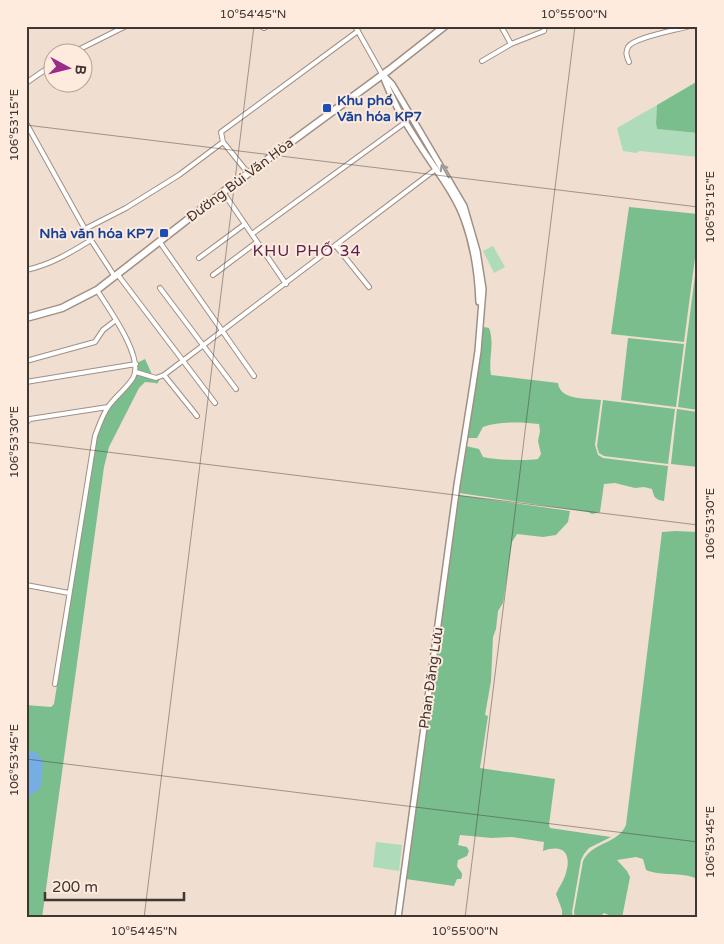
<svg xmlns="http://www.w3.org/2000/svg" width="724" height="944" viewBox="0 0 724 944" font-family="'Varela Round',sans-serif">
  <rect width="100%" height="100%" fill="#f0ded1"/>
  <path fill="#aedbb9" d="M657,105l-1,18 1,6 41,4v24l-58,-6 -4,2 -13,-2 -6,-23z
    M493,246l12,21 -11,6 -11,-22z
    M376,842l26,3 -3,26 -26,-4z"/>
  <path fill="#7bbe8e" d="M698,81v52l-41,-4 -1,-6 1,-18z
    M629,207l69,7v21l-14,107 -73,-8z
    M698,252v158l-20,-3z
    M484,327l5,1c6,16 -1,31 2,47l67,8c2,18 29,15 43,17l-6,45 3,10 5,3 65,8 -4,35c-9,-1 -10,-4 -12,-12l-8,-2 -9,1 -20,-5 -11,1 -4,28 -8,2 -4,-2 -129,-19 7,-47 13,3 4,8c12,3 43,4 55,2l3,-5 -3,-13 2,-10 -1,-7c-17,-2 -39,-3 -56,3l-6,11h-10l14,-110z
    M628,338l56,6 -8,63 -55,-7z
    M145,359l9,20h6l-3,5 -1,-1 -11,-1 -6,6 -30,59 -5,20 -62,451h-16v-213l25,2 3,-3 43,-268c4,-10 7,-21 14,-29 10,-14 27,-25 26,-44z
    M603,400l72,9 -7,55 -64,-8 -5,-3 -2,-7z
    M677,409l21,3v55l-27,-3z
    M458,495l112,16 -2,11 -12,13 -13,2 -26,-3 -5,8 -9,61 -5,8 -2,18 -3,8 -2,44 -6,34 3,1 -8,52 75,11 -6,46 1,3 61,9 -22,11 -5,6 -3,6 -9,52 1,6h-11v-8l-6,-16c3,-7 7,-12 9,-18 7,-20 1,-33 -22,-25l1,-9 -32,-5 -20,1 -32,-3 -2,10 9,2 2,4 -2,5 -9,4 -1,6c3,6 7,6 4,13h-4l-3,7 -48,-7z
    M676,531l22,1v347c-19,-8 -35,-2 -52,-9l-3,-11 -7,-2 -19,3 10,11 3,6 -8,41h-7l-11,-5 -5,5h-24l-1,-6 9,-51c9,-19 35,-17 43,-36l36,-293z"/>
  <path fill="#76aee4" d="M30,751l6,1 7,10 -2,25 -11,9 -3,9 -1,26v-78z"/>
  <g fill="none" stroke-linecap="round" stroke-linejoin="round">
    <defs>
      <path id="minor" d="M261,26l3,2 3,-2
        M355,26l27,48
        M501,26l10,18 33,-13 1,-5
        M74,52l52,-26
        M482,61l29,-17
        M629,62c-2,-5 -4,-9 -1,-15 6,-10 49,-17 62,-21
        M26,83l26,-18
        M26,123l65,117 24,37
        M248,173l-25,-31 -2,-10 137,-101
        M223,192l63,92
        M85,229l41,-21 53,-33 44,-33
        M252,234l154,-112
        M159,241l95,135
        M336,246l33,41
        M199,258l46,-34
        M26,270c24,-5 44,-17 65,-30
        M118,275l97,128
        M213,275l44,-33
        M160,288l76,101
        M26,361l69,-19 8,-12 13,-10
        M136,372l20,6 8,-3 272,-206
        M164,375l33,41
        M26,382l110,-18
        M26,423l4,-4 78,-12
        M26,585l43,8
        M55,684l40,-248c4,-10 7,-20 13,-29 7,-10 18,-18 25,-29 12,-20 -25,-70 -36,-88"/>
      <path id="tertiary" d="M382,74l10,10 72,122 13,45 6,38 -5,62 -6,40 -15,94 -59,433
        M383,76c9,24 22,47 36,68 15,24 36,49 45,75 10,27 14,55 15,83"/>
      <path id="primary" d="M26,318l36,-10 35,-18 126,-98 166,-122 56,-44"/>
    </defs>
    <use href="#minor" stroke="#a09084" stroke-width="6"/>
    <use href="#tertiary" stroke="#a09084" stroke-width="8"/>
    <use href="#primary" stroke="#a09084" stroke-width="9"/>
    <use href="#minor" stroke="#fff" stroke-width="4"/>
    <use href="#tertiary" stroke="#fff" stroke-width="5"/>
    <use href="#primary" stroke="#fff" stroke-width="6"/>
  </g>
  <defs><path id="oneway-shaft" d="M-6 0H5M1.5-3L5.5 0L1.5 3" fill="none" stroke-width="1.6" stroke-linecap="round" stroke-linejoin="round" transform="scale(1.25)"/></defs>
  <use stroke="#9e9b98" href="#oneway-shaft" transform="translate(445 171) rotate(-120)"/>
  <path fill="none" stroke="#3e3732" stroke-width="1" stroke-opacity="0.45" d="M26,125l672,82M26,442l672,83M26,759l672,83M144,918l110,-892M465,918l110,-892"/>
  <g fill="#1a4fb4" stroke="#feebde" stroke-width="2">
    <rect x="322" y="103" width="10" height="10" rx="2.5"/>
    <rect x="159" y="228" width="10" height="10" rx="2.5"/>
  </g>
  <g text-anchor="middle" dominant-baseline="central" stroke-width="4" stroke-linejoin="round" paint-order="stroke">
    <g font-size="14" font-weight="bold" fill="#164399" stroke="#feebde" text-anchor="start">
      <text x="337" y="100">Khu phố<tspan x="337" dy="16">Văn hóa KP7</tspan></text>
      <text x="154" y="233" text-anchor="end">Nhà văn hóa KP7</text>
    </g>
    <g font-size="14" fill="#3e3732" stroke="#feebde">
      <text transform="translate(240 180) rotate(-37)">Đường Bùi Văn Hòa</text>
      <text transform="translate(431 678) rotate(-82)">Phan Đăng Lưu</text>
    </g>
    <g font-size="16" letter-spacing="1" fill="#561f4b" stroke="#feebde">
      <text x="307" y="251">KHU PHỐ 34</text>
    </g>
  </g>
  <rect width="724" height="944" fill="none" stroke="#feebde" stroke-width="55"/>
  <g transform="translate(68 68) rotate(97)"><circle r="24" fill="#feebde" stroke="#b1a399"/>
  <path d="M0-4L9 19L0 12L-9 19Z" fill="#9b2a88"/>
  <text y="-8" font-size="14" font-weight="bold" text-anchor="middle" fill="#3e3732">B</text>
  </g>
  <path d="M45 892v8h139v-8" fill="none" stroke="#3e3732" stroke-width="2.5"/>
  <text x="52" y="892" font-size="15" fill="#3e3732" stroke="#feebde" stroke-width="4" paint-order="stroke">200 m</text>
  <rect x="28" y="28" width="668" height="888" fill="none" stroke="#3e3732" stroke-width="2"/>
  <g font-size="12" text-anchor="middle" fill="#3e3732">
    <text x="253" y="18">10°54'45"N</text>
    <text x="574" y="18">10°55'00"N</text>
    <text transform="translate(14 125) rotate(-90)" y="4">106°53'15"E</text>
    <text transform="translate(710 207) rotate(-90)" y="4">106°53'15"E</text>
    <text transform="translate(14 442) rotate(-90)" y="4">106°53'30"E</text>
    <text transform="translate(710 524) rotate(-90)" y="4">106°53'30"E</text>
    <text transform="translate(14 760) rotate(-90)" y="4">106°53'45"E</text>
    <text transform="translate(710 842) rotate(-90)" y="4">106°53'45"E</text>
    <text x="144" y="935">10°54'45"N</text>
    <text x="465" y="935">10°55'00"N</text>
  </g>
</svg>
